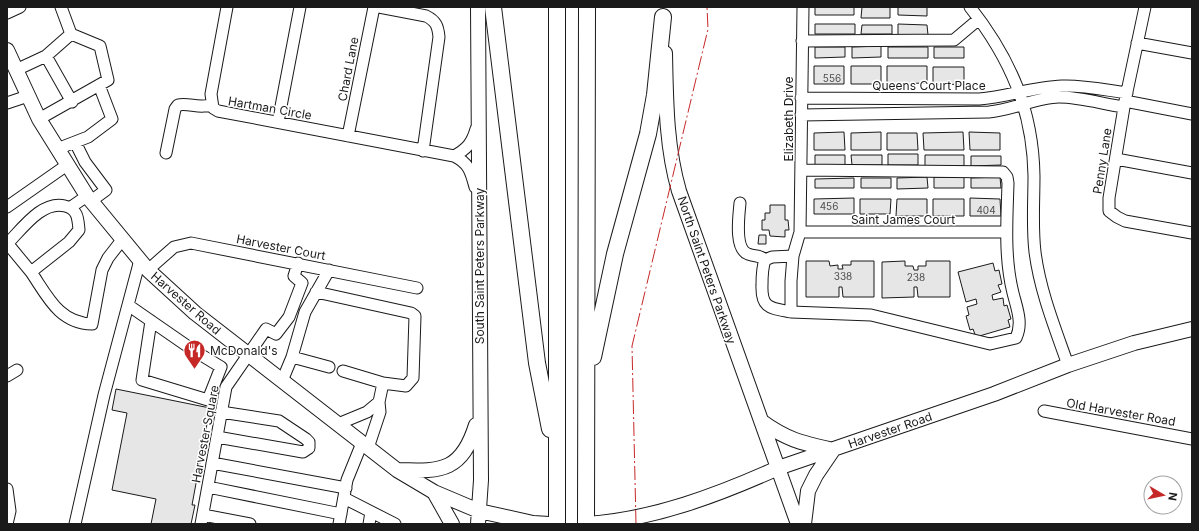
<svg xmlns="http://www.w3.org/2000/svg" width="1199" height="531" viewBox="0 0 1199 531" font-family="Inter,sans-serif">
  <rect width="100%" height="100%" fill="#fff"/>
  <path fill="#e6e6e6" stroke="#1a1a1a" d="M815,7h39v8h-39z
    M862,7h28v11h-29z
    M898,7h29v9l-29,-1z
    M815,24h40v10h-40z
    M898,24l29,1 1,10h-30z
    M862,25h30v9h-31z
    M881,46v11l-29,1v-11z
    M815,47h30v10l-30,1z
    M888,47h40v11h-40z
    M934,47h30v11h-30z
    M814,66h30v18h-30z
    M851,66h30v18h-30z
    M887,66h40v17l-40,1z
    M933,67h31v17l-31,1z
    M844,132l1,18h-31v-17z
    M881,132v18h-30v-17z
    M963,132l1,18h-40l-1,-17z
    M969,132l31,1v17h-30z
    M887,133h30l1,17h-31z
    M888,154h30v11h-30z
    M815,155h30v11l-30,-1z
    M851,155h31v10h-30z
    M925,155h39v11h-39z
    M971,156h30v9l-30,1z
    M927,177l1,11 -31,1v-11z
    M934,177h30v11h-30z
    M1000,177l1,11h-30v-10z
    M854,178v10h-39v-9z
    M861,178h30v10h-30z
    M854,198v16h-40v-15z
    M970,198l30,1 1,17h-31z
    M860,199h31l-1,15h-30z
    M897,199h30v17h-31z
    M933,199h31v17h-31z
    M770,205h15v15h3l1,10h-4v7l-15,-1 -1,-6h-7v-10h3v-7h5z
    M759,235h7v9h-8z
    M806,261h23l1,5 8,-1v4h5l-1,-4h9v-4h23v36h-31l-1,-10h-3v10h-33z
    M905,261v5h8l1,4h4v-4h8v-5h24v36h-32l-1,-10h-3v10l-32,1v-36z
    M993,263l2,8 4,-1 3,14 -4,1 3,7 -9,3 1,5 10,-2 1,8 3,-1 4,14 -3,1 2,7 -34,10 -3,-8 -3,1 -4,-14 3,-1 -2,-8 10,-3 -1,-5 -10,3 -8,-30z
    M116,389l94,19 -18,97h3l-4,19h-40l5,-25 -44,-9 15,-77 -15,-3z"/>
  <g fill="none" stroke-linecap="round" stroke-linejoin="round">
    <defs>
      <path id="minor" d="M227,7l-16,87 2,14 5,3 236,45c15,7 17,16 21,31
        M379,7l47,9c10,5 12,10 13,21l-16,114
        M970,7c40,51 63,103 64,169 0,26 -2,51 1,76 5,39 20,76 33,113
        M1145,7l-20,94 -16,97v13l8,6 8,4 67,12
        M7,13l13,-6
        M802,41l152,-1 25,-21
        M1137,43l55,10
        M46,56l25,-22
        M16,70l30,-14 26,46
        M801,98l178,1c28,-2 54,-12 83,-13 21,-1 43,4 65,7
        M1125,101l67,13
        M7,103l21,-7
        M801,115l188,-3c23,-2 49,-15 70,-15 21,0 44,7 65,10
        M39,119l69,-39 -8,-34 -29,-12 -10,-27
        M278,122l22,-115
        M348,136l26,-129
        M75,142l10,20 21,28 -15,11
        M57,149l31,-12 24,-18 -13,-34
        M166,153l9,-44 3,-4c11,-3 22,5 34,-1
        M454,156c13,-7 18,-13 22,-27
        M1116,159l76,14
        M801,170l202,2 4,5 1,6c-1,37 -4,74 5,110 4,16 10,30 3,45l-26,6 -119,-29 -80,-3v-31l2,-25 7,-24 3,-225
        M740,203c-1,12 -6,46 8,51 7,3 11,0 17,6
        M7,207l60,-42
        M71,207l16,-11
        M800,232h206
        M7,243l24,29 38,-30 10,-12c-1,-11 -1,-21 -14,-24 -23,-6 -43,23 -58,38
        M148,270l26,-23 17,-4 226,45
        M31,272c17,25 28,51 61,52l10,-54 6,-12 14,-18
        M316,292l95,21 4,3 -2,62 -7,8 -23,-3 -40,-12
        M128,305l65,45 28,17 -13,33 -66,-20 9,-59
        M791,312c-20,-4 -30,-3 -29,-27 0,-9 0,-17 3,-25l7,-3 21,-1
        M292,357l37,10
        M7,376l10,-6
        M282,381l10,-24 13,-45 24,-42
        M1044,411l148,28
        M338,424l29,-12 12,-10
        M217,437l86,15 6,-4v-6l-3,-3 -27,-18 -58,-9
        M368,448l12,-36 -1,-10 4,-19
        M212,463l134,25
        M208,487l133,27
        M7,489l3,22 -3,13
        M344,498l51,26
        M203,515l47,9
        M75,524l29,-129 36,-135
        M201,524l25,-137 40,-58 10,5 13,-17 13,-34 -8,-7 4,-13
        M339,524l8,-44 15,-37
        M369,524l2,-12"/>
      <path id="major" d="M7,50l32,69 48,77 61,74 47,43 202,157 37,22 45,19 54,12 16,1
        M665,53c1,47 1,93 14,138l119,333
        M761,421c26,19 41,22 72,29
        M399,470c44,2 63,0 77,-45
        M434,492l18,32
        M478,524l3,-44 -3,-473
        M586,524c66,-4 132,-29 192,-56l216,-74 74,-29 66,-22 58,-14
        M804,524l4,-33 8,-16 17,-25"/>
      <path id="highway" d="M493,7l44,356 13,66
        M593,357l22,-103 33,-120 7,-39 8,-78
        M557,524v-517
        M586,524l1,-517"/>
    </defs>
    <use href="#minor" stroke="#1a1a1a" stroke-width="13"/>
    <use href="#major" stroke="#1a1a1a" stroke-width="16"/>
    <use href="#highway" stroke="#1a1a1a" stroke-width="18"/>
    <use href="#minor" stroke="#fff" stroke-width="11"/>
    <use href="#major" stroke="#fff" stroke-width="14"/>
    <use href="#highway" stroke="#fff" stroke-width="16"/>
    <path stroke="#c62828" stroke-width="1" stroke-dasharray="14 3 2 3" stroke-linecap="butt" d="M636,524l-4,-178 76,-317 -1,-22"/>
  </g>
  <defs>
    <symbol id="restaurant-pin" viewBox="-11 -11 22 30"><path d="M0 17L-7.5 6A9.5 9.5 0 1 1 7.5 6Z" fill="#c62828" stroke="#fff"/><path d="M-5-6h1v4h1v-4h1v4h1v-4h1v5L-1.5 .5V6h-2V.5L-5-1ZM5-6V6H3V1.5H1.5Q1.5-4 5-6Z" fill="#fff"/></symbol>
  </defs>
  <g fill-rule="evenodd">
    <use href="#restaurant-pin" x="182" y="338" width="25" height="34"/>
  </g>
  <g text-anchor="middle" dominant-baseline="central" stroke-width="3" stroke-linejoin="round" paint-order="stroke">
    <g font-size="10" fill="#4d4d4d">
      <text x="832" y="78">556</text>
      <text x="829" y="206">456</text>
      <text x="986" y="210">404</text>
      <text x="843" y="276">338</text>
      <text x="916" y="277">238</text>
    </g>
    <g font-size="12" fill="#1a1a1a" stroke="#fff">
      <text transform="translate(348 69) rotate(-79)">Chard Lane</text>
      <text x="929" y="85">Queens Court Place</text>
      <text transform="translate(270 108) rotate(10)">Hartman Circle</text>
      <text transform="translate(788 119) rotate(-90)">Elizabeth Drive</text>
      <text transform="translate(1102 161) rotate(-81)">Penny Lane</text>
      <text x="903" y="219">Saint James Court</text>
      <text transform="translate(281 247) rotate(11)">Harvester Court</text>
      <text transform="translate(479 266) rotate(-90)">South Saint Peters Parkway</text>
      <text transform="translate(707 270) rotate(71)">North Saint Peters Parkway</text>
      <text transform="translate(186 303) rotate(41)">Harvester Road</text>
      <text transform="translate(1121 412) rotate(10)">Old Harvester Road</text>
      <text transform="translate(890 430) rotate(-19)">Harvester Road</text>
      <text transform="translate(205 434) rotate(-79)">Harvester Square</text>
    </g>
    <g font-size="12" fill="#1a1a1a" stroke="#fff" text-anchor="start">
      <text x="210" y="350">McDonald's</text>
    </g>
  </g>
  <rect width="1199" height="531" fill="none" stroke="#1a1a1a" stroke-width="16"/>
  <g transform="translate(1163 495) rotate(99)"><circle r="19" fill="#ffffff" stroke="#a3a3a3"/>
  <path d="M0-3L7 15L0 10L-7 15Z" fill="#c62828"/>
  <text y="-6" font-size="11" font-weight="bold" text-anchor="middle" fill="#1a1a1a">N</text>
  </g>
</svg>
